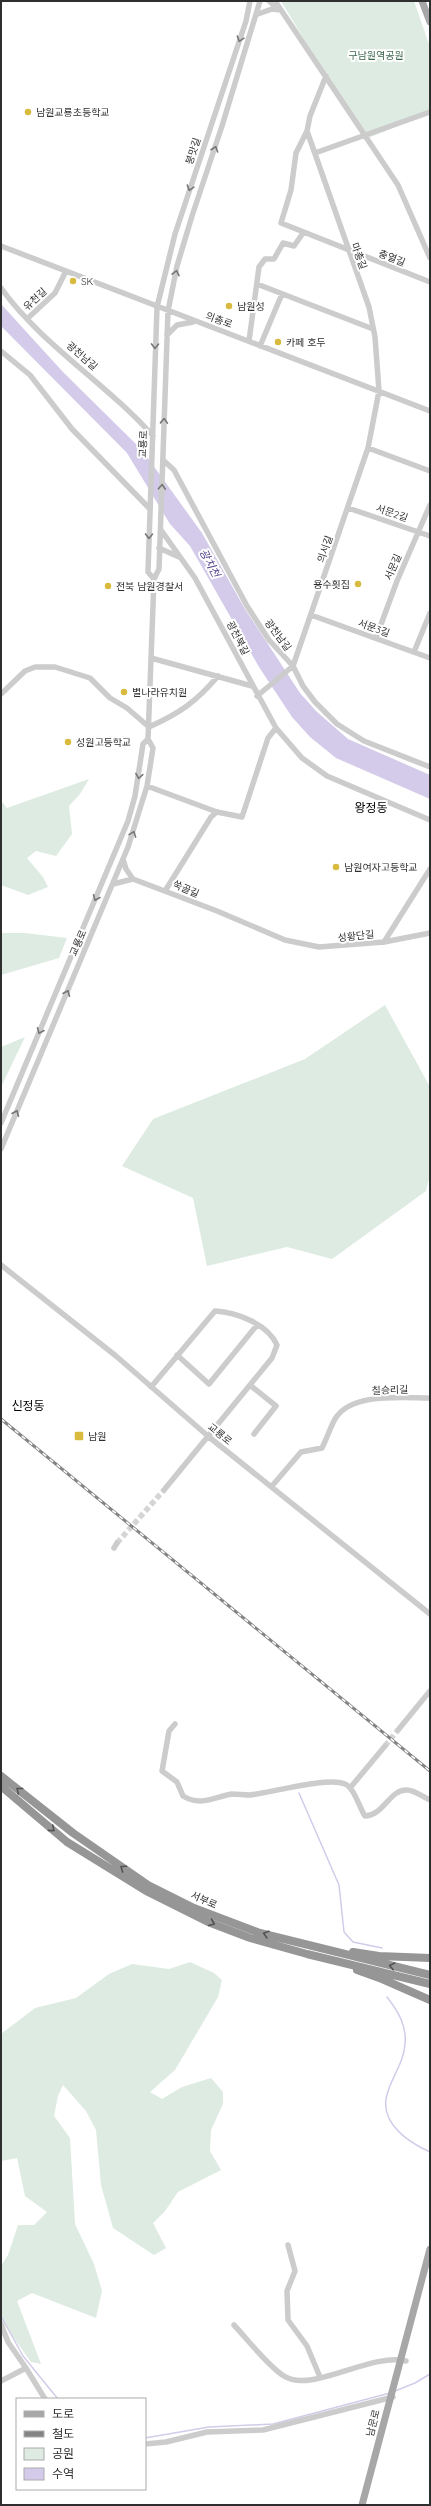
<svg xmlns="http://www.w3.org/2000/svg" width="431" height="2506" viewBox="0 0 431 2506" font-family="Quicksand,'Noto Sans KR',sans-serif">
  <rect width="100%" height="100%" fill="#fff"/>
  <path fill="#ddebe2" d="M281,1h133l16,46v66l-62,25 -42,-62z
    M89,779l-9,15 -11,12 3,28 -16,22 -20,-5 -9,7 16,19 5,10 -20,8 -27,-10v-84l6,7z
    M1,933h24l42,5 -8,20 -58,17z
    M385,1005l45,82v88l-4,16 -94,68 -45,-12 -80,19 -14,-68 -71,-32 31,-47 152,-60z
    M25,1037l-23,48 -1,4v-42z
    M190,1962l24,11 8,7 -4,17 -43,73 -25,22 12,7 20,-12 29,-9 12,14v12l-12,26 -1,21 11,19 -43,22 -13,19 -12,12 13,25 -12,7 -41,-27 -12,-43 -5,-55 -10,-19 -23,-26 -5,11 -4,20 16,22 5,86 19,40 8,27 -6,27 -64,-25 -15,8 24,63 -10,-2 -30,-42v-54l7,-11 10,-30h16l13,-13 -22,-16 -8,-38 -16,3v-127l34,-26 41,-10 33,-24 23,-10 37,5z"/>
  <path fill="#d3cbe9" d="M1,304l62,68 79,78 60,83 43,76 55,84 16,18 32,28 82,36v24l-94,-41 -26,-21 -18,-20 -33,-50 -69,-121 -20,-22 -43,-71 -126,-127z"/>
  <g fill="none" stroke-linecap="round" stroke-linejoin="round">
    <path stroke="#d3cbe9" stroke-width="1.5" d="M299,1793l40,92 5,47 9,10 29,6
      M387,1997c11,14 20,29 18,47 -1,20 -16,36 -19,55 -4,26 24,44 44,53
      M1,2316l22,40 35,43
      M395,2391l20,-8 15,-9
      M145,2438l64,-11 64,-3 117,-31"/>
    <path stroke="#d5d5d5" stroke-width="5.5" stroke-dasharray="5.5 3" stroke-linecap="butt" d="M117,1543l47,-53
      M385,1746l13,-16"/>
    <path stroke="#ccc" stroke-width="5.5" d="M269,1l8,7
      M275,1l123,184 32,73
      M258,14l14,-5 9,1
      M326,76l-16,40 -3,15 -11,22 -5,37 -10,33 149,59
      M315,153l115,-41
      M1,246l429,165
      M257,284l116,45
      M1,288c41,57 105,95 152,148
      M28,318l27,-25 11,-22
      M167,335l10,-10 16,-3
      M249,341l10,-74 6,-8h9l9,-16 11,3 9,-13
      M260,346l22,-52
      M1,351l29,24 42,54 77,79
      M368,448l62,23
      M163,460l11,10 73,136 22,34 24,26 10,20 12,16 22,22 27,17 66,26
      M348,508l82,28
      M161,530l34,48 81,150 26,30 25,18 103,44
      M159,548l20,9
      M154,579l-6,-7 9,-265 18,-73 71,-213 4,-20
      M311,615l119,43
      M376,638l21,-57 33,-76
      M414,652l16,-39
      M151,658l101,28
      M1,694l24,-23 10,-4h20l35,11 20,20 17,10 22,19c31,-14 47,-25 69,-51
      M257,696l36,-30 75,-218 11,-57 -4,-54 -6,-30 -62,-176
      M147,786l70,26 25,5 26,-79 8,-10
      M123,859l3,10 7,10 84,32 68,29 34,7 65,-5 46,-9
      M113,884l20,-5
      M165,891l46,-74 6,-5
      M384,942l46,-73
      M1,1123l127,-302 7,-25 8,-52 5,-5
      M1,1149l127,-302 19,-61 6,-38 -5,-9 6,-160 5,-10 9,-258 9,-45 15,-50 30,-90 38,-125
      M1,1265l115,91 93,81 221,177
      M177,1355l32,29 48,-59
      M250,1385l26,21 -22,28
      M151,1387l64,-76c21,1 53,13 62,34l-5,13 -108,132
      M272,1486l29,-34 21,-4c5,-10 8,-20 13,-29 16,-27 68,-21 95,-21
      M114,1548l3,-5
      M175,1724l-6,7 -7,40 15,11 6,14c18,11 31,1 49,-2 6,0 12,1 18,1 21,-2 81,-20 97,-10 8,5 12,22 18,31 18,0 25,-27 42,-26 7,0 16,7 23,10
      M398,1730l32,-39
      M350,1788l35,-42
      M288,2245l7,26 -8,20 1,29 19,26 13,31
      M1,2324l7,18 18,26
      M234,2325c14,15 34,41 50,51 27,18 87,-24 122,-15
      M1,2381l25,-13 19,31
      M145,2444l21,-2 41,-10 56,-2 130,-33"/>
    <path stroke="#a7a7a7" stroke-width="7" d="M422,1l8,21
      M362,2505l68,-256"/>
    <path stroke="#969696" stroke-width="8" d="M1,1776l72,57 75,52 46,23 66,25 170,42
      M1,1786l66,56 81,50 60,30 42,16 57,16 123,30
      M353,1952l26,4 51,2
      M357,1970l25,9 48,21"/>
    <defs>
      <path id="rail" d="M1,1419l429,352"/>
    </defs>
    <use href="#rail" stroke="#848484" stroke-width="3"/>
    <use href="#rail" stroke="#fff" stroke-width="1.5" stroke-dasharray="4.5" stroke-linecap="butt"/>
  </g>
  <defs><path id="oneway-chevron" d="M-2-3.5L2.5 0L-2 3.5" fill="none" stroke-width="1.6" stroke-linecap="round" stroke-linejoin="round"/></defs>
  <g stroke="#767676">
    <use href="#oneway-chevron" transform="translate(240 39) rotate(108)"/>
    <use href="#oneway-chevron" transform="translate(215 149) rotate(-71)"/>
    <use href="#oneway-chevron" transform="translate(190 188) rotate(108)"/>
    <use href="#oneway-chevron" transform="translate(176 273) rotate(-78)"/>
    <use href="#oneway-chevron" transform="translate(155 346) rotate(91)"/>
    <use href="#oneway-chevron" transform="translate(164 421) rotate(-88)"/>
    <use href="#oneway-chevron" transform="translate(162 487) rotate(-87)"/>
    <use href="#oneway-chevron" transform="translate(149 536) rotate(91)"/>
    <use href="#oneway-chevron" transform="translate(139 776) rotate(99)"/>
    <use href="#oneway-chevron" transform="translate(133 834) rotate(-70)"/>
    <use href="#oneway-chevron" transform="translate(96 898) rotate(113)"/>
    <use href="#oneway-chevron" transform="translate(67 993) rotate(-67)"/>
    <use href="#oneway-chevron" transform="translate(40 1031) rotate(113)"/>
    <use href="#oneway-chevron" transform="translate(16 1113) rotate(-67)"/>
  </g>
  <g stroke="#535353">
    <use href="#oneway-chevron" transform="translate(19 1790) rotate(-142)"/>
    <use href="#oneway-chevron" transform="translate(52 1829) rotate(40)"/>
    <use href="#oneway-chevron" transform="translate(123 1868) rotate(-145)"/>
    <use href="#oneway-chevron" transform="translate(212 1923) rotate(22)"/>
    <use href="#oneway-chevron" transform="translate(266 1934) rotate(-164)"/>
    <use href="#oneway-chevron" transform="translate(392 1966) rotate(-167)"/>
  </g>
  <g fill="#d8bb3e" stroke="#fff" stroke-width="1.5">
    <circle cx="28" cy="112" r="4"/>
    <circle cx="73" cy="281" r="4"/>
    <circle cx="229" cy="306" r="4"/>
    <circle cx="278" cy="342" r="4"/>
    <circle cx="358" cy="584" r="4"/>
    <circle cx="108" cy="586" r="4"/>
    <circle cx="124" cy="692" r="4"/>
    <circle cx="68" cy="742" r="4"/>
    <circle cx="336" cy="867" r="4"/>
    <rect x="74" y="1431" width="10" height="10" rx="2"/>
  </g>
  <g text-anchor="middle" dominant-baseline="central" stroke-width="4" stroke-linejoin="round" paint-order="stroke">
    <g font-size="10" fill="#3f6750" stroke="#fff">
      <text x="376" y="55">구남원역공원</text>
    </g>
    <g font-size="10" fill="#2f2f2f" stroke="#fff" text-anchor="start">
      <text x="36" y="112">남원교룡초등학교</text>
      <text x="81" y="281">SK</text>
      <text x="237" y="306">남원성</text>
      <text x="286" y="342">카페 호두</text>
      <text x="350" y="584" text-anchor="end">용수횟집</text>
      <text x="116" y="586">전북 남원경찰서</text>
      <text x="132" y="692">별나라유치원</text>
      <text x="76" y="742">성원고등학교</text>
      <text x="344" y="867">남원여자고등학교</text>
      <text x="88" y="1436">남원</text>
    </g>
    <g font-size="10" fill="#2f2f2f" stroke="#fff">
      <text transform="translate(193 151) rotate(-72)">붕맛길</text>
      <text transform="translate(359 256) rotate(70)">마총길</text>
      <text transform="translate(392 258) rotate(21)">충열길</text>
      <text transform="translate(35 299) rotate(-43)">유천길</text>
      <text transform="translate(219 320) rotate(20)">의총로</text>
      <text transform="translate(82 356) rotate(41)">광천남길</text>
      <text transform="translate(143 444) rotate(-88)">교룡로</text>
      <text transform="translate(392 513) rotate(19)">서문2길</text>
      <text transform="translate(325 549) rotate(-71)">의서길</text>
      <text transform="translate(393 567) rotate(-67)">서문길</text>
      <text transform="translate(374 628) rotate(20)">서문3길</text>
      <text transform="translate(278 635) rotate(53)">광천남길</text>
      <text transform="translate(238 638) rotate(63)">광천북길</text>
      <text transform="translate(186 889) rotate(23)">쑥골길</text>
      <text transform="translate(356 936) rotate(-6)">성황단길</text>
      <text transform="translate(78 943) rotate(-67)">교룡로</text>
      <text transform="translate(390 1390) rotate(-2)">칠승리길</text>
      <text transform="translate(220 1434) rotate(39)">교룡로</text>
      <text transform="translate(204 1900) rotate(24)">서부로</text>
      <text transform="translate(373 2423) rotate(-76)">남문로</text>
    </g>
    <g font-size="11" font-style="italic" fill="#56428b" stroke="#fff">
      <text transform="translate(210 563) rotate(62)">광치천</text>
    </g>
    <g font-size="12" fill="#000" stroke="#fff">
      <text x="371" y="807">왕정동</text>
      <text x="28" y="1405">신정동</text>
    </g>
  </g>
  <rect width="431" height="2506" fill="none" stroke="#2f2f2f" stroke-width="4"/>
  <rect x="16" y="2398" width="130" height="92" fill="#ffffff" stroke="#acacac"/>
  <rect x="24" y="2411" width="20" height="6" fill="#a7a7a7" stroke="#acacac"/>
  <text x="52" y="2418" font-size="12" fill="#2f2f2f">도로</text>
  <rect x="24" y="2431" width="20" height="6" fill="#848484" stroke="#acacac"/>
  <text x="52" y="2438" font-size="12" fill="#2f2f2f">철도</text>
  <rect x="24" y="2448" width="20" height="12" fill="#ddebe2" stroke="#acacac"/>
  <text x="52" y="2458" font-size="12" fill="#2f2f2f">공원</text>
  <rect x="24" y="2468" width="20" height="12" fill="#d3cbe9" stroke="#acacac"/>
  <text x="52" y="2478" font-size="12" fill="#2f2f2f">수역</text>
</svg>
